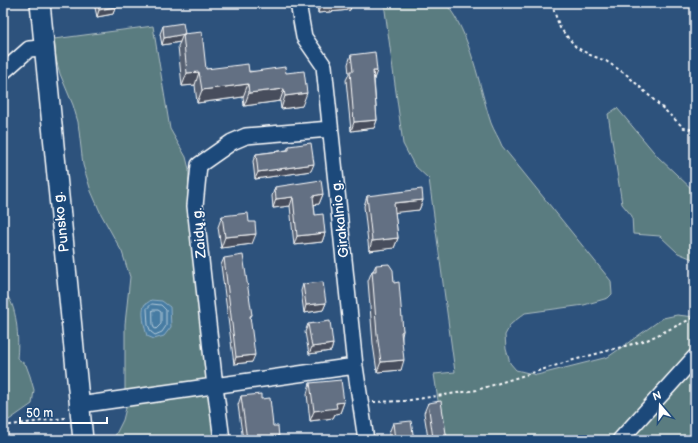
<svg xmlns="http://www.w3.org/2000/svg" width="698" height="443" viewBox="0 0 698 443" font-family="'Balsamiq Sans',sans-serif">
  <rect width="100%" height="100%" fill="#2d527c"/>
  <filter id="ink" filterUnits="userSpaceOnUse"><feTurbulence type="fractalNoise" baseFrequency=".025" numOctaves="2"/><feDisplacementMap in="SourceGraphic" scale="8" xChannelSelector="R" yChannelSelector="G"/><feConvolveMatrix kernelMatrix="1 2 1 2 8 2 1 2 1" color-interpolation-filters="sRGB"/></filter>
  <g filter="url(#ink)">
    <path fill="#5a7b80" stroke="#acbdc0" d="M384,3h61c26,29 34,84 46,120 3,8 8,15 11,23l109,135 1,13 -4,4 -24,7 -59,8 -14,11 -6,11 1,14 4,14 6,7 21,5 71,-18 55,-39 14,-3 18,2v123h-251l-10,-66 21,-2 -26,-193 -15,-14 -11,-21z
      M153,26l17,103 16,28 3,12 -1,26 30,245h-105l10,-20 3,-12 -1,-18v-66l5,-47 -8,-25 -21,-38 -10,-23 -8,-26 -5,-43 -5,-17 -13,-31 -4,-15 -2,-20z
      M617,108l41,49 37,35v68l-17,-7 -18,-17 -27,-2 -1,-18 -10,-12 -14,-90z
      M3,293c15,7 16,50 14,65l9,7 4,11 4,14 -2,14 -23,16 -6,1z"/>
    <path fill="#467ca3" stroke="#90b0c8" d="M151,300l11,1 8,6 1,20 -7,9 -10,3 -7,-3c-2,-7 -7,-26 -2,-32 1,0 5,-3 6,-4z"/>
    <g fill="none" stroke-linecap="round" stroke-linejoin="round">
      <path stroke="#b5cbda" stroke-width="1" d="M152,304l9,1 5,5v16l-4,6 -7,3 -4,-3 -3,-7 -1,-16z
        M153,310h5l3,2v12l-5,5 -2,-1 -1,-4z"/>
      <defs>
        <path id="minor" d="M298,3l6,34 20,29 31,300 11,74
          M3,72l26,-23 15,-1
          M79,405l276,-39
          M222,440l-7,-54 -20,-180 4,-41 33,-23 14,-6 84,-7
          M620,440l75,-83"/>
        <path id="major" d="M40,3l43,437"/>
      </defs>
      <use href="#minor" stroke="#fff" stroke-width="18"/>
      <use href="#major" stroke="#fff" stroke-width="22"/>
      <path stroke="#fff" stroke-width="2" stroke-dasharray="3 3" stroke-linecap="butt" d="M553,3l1,8 6,17 16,19 14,8 16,6 21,14 57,53 11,2
        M373,402l31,-1 73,-11 93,-29 77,-21 48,-23
        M3,426l62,-8"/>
      <use href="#minor" stroke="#1f4a7a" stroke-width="15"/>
      <use href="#major" stroke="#1f4a7a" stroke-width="19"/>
    </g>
    <path fill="#566071" stroke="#fff" d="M94,3h42l-21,5 -2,6 -16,3z
      M317,3h35l-2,7 -32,3z
      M163,26l22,8 21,35 80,4 16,33 -21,3 -1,-8 -36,5 -1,-9 -46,6 -2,-18 -13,1 -4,-40 2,-4 -18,3 -2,-11z
      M351,55l23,23 3,42 -3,8 -23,3 -5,-51 3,-6 -1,-10z
      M289,146l22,25 -56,8 -2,-18 3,-7 31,-4z
      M275,187l48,7 -4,10h-5l1,11 10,18 -3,9 -28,3 -4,-39 -17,2 -1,-12z
      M367,196l56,4 -4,10 -24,2 3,26 -4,10 -25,3 -5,-45z
      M222,216l30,28 -31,4 -3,-21z
      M224,258l28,57 -2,3 2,44 -18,2 -13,-99z
      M376,265l18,18 9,48 -1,5 -1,34 -24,2 -4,-28 -5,-63 4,-10h1z
      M303,284l23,19 -3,7 -19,3 -3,-22z
      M308,324l25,20 -2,7 -22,3 -4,-22z
      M310,383l34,19 -4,11 -5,1 -2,4 -23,3 -3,-27z
      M241,396l20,3 18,41h-36l-5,-35z
      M428,403l19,37h-57l-1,-7 4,-10 21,17 14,-2 -4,-25z"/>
    <path fill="#464e5c" stroke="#fff" d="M114,3h22l-21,5 -2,6 -16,3 2,-7z
      M321,3h31l-2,7 -32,3z
      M183,34l-3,8 -18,3 2,-7z
      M373,71h4l-3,8z
      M199,72l-4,13 -13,1 5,-13z
      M248,84l-5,13 -46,6 5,-13z
      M284,89l-4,12 -36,5 5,-13z
      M307,93l-5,13 -21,3 4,-13z
      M377,120l-3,8 -23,3 3,-9z
      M314,164l-3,7 -56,8 3,-7z
      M323,194l-4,10 -9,1 3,-9z
      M293,197l-3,9 -17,2 3,-9z
      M423,200l-4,10 -29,3 4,-10z
      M325,233l-3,9 -28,3 3,-9z
      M256,234l-4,10 -31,4 4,-11z
      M398,238l-4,10 -25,3 3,-10z
      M326,303l-3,7 -19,3 2,-8z
      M333,344l-2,7 -22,3 3,-7z
      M255,355l-3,7 -18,2 2,-7z
      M404,360l-3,10 -24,2 4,-10z
      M344,402l-4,11 -5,1 -2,4 -23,3 4,-10 22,-8z
      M279,438v2h-19z"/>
    <path fill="#647083" stroke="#fff" d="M98,3h17v4l-16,3z
      M183,23l2,11 -21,4 -1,-12z
      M202,32l4,37 42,-5 1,8 36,-5 1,6 18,-2 3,22 -22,3 -1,-7 -35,4 -1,-9 -46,6 -3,-18 -12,1 -4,-39z
      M375,52l2,19h-4l4,49 -23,2 -4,-51h3l-2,-16z
      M311,143l3,21 -56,8 -2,-18 33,-4v-4z
      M321,180l2,14 -10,2 2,19 8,-1 2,19 -28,3 -4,-39 -17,2 -1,-12z
      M422,189l1,11 -29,3 4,35 -26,3 -5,-45z
      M248,213l1,9h6l1,12 -31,3 -3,-21z
      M243,255l9,60 -2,1 5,39 -19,2 -12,-99z
      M389,264l4,6 1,13 5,-1 4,49 -2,1 3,28 -23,2 -4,-28 -5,-63h4v-6z
      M323,282l3,21 -20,2 -3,-21z
      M330,321l3,23 -21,3 -4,-23z
      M341,380l3,22 -8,1 1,5 -23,3 -4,-28z
      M261,394v5l9,-1 3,28h5l1,12 -19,2h-13l-6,-44z
      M441,401l6,39h-52l-2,-17 18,-2 3,19 19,-2 -5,-35z"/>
  </g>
  <g text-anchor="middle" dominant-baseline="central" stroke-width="3.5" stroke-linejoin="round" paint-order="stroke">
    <g font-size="14" fill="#fff" stroke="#1f4a7a">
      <text transform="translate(340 219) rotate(-96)">Girakalnio g.</text>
      <text transform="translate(61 222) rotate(-96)">Punsko g.</text>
      <text transform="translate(199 233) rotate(-95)">Zaidų g.</text>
    </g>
  </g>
  <rect width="698" height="443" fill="none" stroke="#1f4a7a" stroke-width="16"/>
  <rect x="8" y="8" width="682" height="427" fill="none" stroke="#fff" stroke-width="1.5" filter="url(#ink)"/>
  <g transform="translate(660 405) rotate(341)" stroke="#1f4a7a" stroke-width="3" paint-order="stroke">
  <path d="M0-3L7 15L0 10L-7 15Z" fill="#ffffff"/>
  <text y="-6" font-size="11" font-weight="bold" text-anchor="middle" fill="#ffffff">N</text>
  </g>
  <path d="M20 417v6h87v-6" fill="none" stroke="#ffffff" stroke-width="2"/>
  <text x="26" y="417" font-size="12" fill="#ffffff" stroke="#1f4a7a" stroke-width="3" paint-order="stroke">50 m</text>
</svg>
